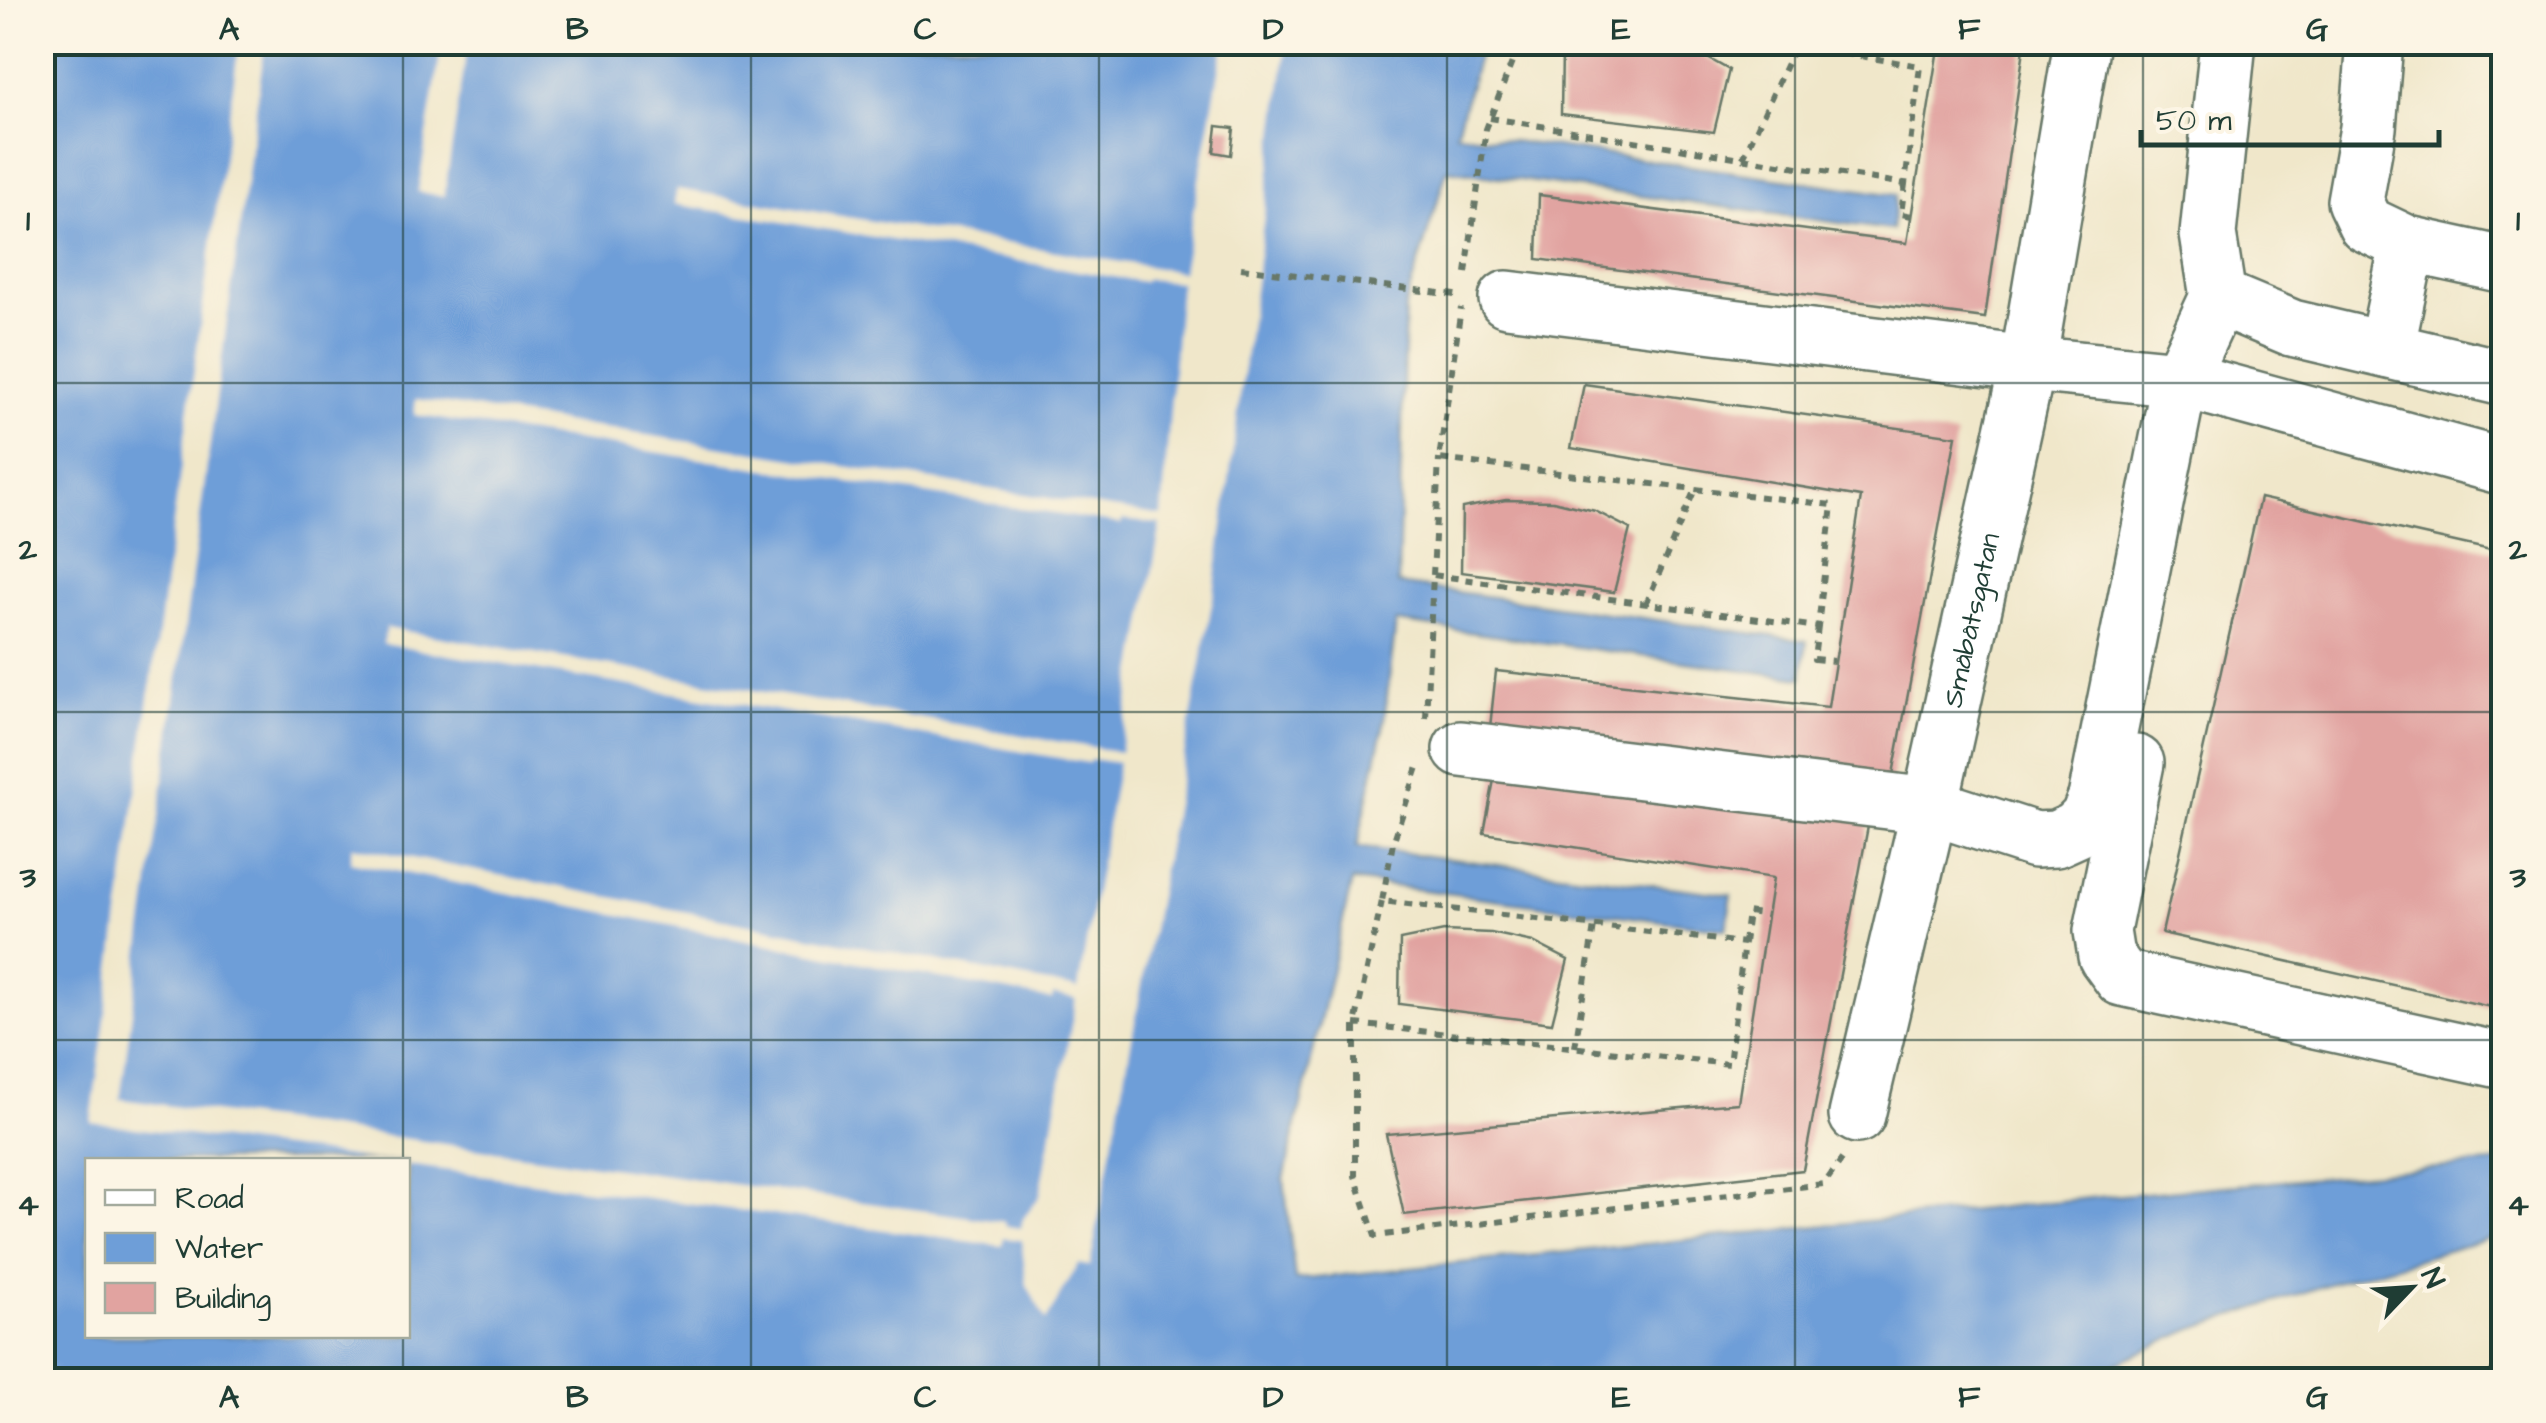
<svg xmlns="http://www.w3.org/2000/svg" width="2546" height="1423" viewBox="0 0 2546 1423" font-family="'Architects Daughter',sans-serif">
  <rect width="100%" height="100%" fill="#fcf5e5"/>
  <filter id="ink" filterUnits="userSpaceOnUse"><feTurbulence type="fractalNoise" baseFrequency=".01" numOctaves="2"/><feDisplacementMap in="SourceGraphic" scale="20" xChannelSelector="R" yChannelSelector="G"/><feConvolveMatrix kernelMatrix="1 2 1 2 8 2 1 2 1" color-interpolation-filters="sRGB"/></filter>
  <filter id="wash" filterUnits="userSpaceOnUse"><feTurbulence type="fractalNoise" baseFrequency=".0048" numOctaves="4" result="noise"/><feDisplacementMap in="SourceGraphic" scale="40" xChannelSelector="R" yChannelSelector="G"/><feGaussianBlur stdDeviation="2.25" result="paint"/><feColorMatrix in="noise" values="0 0 0 0 0 0 0 0 0 0 0 0 0 0 0 0 0 1.4 0 .05"/><feComposite in="paint" operator="in"/></filter>
  <g filter="url(#wash)">
    <rect width="100%" height="100%" fill="#f0e7ca"/>
    <path fill="#6e9ed8" stroke="#466e86" stroke-width="2.5" fill-rule="evenodd" d="M42,43h1440l-26,90 440,62 -4,35 -445,-60 -42,136 -7,278 409,57 -5,37 -406,-56 -13,107 -26,118 375,48 -6,34 -374,-48 -68,298 11,101 805,-83 403,-35v73l-171,48 -144,48 -80,36 -69,13h-1996zM88,1160h320v176h-320z"/>
    <path fill="#f0e7ca" d="M239,43h26l-145,1056 885,123v4l16,2 2,-9 17,-23 36,-197 -23,-4 -1,5 -702,-138 2,-16 726,143 40,-226 -27,-4 -2,4 -706,-119 3,-16 734,124 41,-228 -39,-4 -1,4 -707,-109 2,-16 746,117 18,-234 -35,-3 -1,3 -470,-78 3,-15 505,83 42,-227 -17,-2h80l-73,549 -124,674 -12,-2 -32,57 -19,-36 -6,-45 -17,-2 -2,8 -594,-81v-5h-34l-283,-38z
      M442,43h26l-24,153 -26,-4z"/>
    <g id="blocks">
      <path fill="#e1a3a0" d="M1599,42h54l42,9 34,19 -15,62 -153,-18 1,-64z
        M1939,42h86l-40,276 -448,-59 2,-64 368,48z
        M1217,126l17,2 -3,27 -17,-3z
        M1584,384l372,52 -65,349 -402,-48 7,-66 332,36 33,-210 -290,-49z
        M2260,498l244,55v457l-342,-77z
        M1506,500l47,1 42,10 35,18 -16,63 -153,-20 1,-64z
        M1496,769l373,52 -66,349 -399,45 -18,-81 352,-31 35,-225 -289,-45z
        M1444,931l47,2 42,9 35,18 -16,63 -153,-19 1,-64z
        M2504,1351v29h-19z"/>
    </g>
  </g>
  <g filter="url(#ink)">
    <use href="#blocks" fill-opacity="0" stroke="#687868" stroke-width="2.5"/>
    <g fill="none" stroke-linecap="round" stroke-linejoin="round">
      <defs>
        <g id="minor">
          <path d="M2228,42l-20,192 10,63 74,31 212,50"/>
          <path d="M2375,42l-7,86 -13,73 11,23 42,20 96,21"/>
          <path d="M1507,299l521,65 152,15 38,-82"/>
          <path d="M2386,350l22,-106"/>
          <path d="M1461,749l469,57 105,34 21,-1 20,-9 12,-12 8,-20 84,-419 324,88"/>
          <path d="M2136,763l-34,168 4,25 16,22 382,83"/>
          <path id="s1" d="M1857,1115l73,-309 98,-442 54,-322"/>
        </g>
      </defs>
      <use href="#minor" stroke="#687868" stroke-width="60"/>
      <path stroke="#687868" stroke-width="6" stroke-dasharray="8 8" stroke-linecap="butt" d="M1490,118l415,66 15,-118 -145,-24
        M1743,158l52,-112
        M1905,184l-4,30 11,2
        M1241,268l222,28
        M1466,273l20,-144 34,-87
        M1433,575l6,-116
        M1646,604l49,-115
        M1818,627l-4,32 20,2
        M1426,718l7,-143 385,52 14,-122 -393,-46 22,-151
        M1382,901l-27,123v152l20,60 449,-52 18,-25
        M1744,943l4,-31 19,3
        M1355,1024l374,40 15,-121 -362,-42 11,-58 26,-79
        M1575,1047l19,-121"/>
      <use href="#minor" stroke="#fff" stroke-width="55"/>
    </g>
  </g>
  <path fill="none" stroke="#1f3d34" stroke-width="2.5" stroke-opacity="0.55" d="M403,42v1118M751,42v1338M1099,42v1338M1447,42v1338M1795,42v1338M2143,42v1338M42,383h2462M42,712h2462M42,1040h2462M403,1336v44"/>
  <g text-anchor="middle" dominant-baseline="central" stroke-width="8" stroke-linejoin="round" paint-order="stroke">
    <g font-size="28" fill="#1f3d34" stroke="#fcf5e5">
      <text stroke="none"><textPath href="#s1" startOffset="508">Småbåtsgatan</textPath></text>
    </g>
  </g>
  <rect width="2546" height="1423" fill="none" stroke="#fcf5e5" stroke-width="110"/>
  <rect x="85" y="1158" width="325" height="180" fill="#fcf5e5" stroke="#a4ab9e" stroke-width="2.5"/>
  <rect x="105" y="1190" width="50" height="15" fill="#ffffff" stroke="#a4ab9e" stroke-width="2.5"/>
  <text x="175" y="1208" font-size="30" fill="#1f3d34">Road</text>
  <rect x="105" y="1233" width="50" height="30" fill="#6e9ed8" stroke="#a4ab9e" stroke-width="2.5"/>
  <text x="175" y="1258" font-size="30" fill="#1f3d34">Water</text>
  <rect x="105" y="1283" width="50" height="30" fill="#e1a3a0" stroke="#a4ab9e" stroke-width="2.5"/>
  <text x="175" y="1308" font-size="30" fill="#1f3d34">Building</text>
  <g transform="translate(2411 1288) rotate(65)" stroke="#fcf5e5" stroke-width="8" paint-order="stroke">
  <path d="M0-8L18 38L0 25L-18 38Z" fill="#1f3d34"/>
  <text y="-15" font-size="28" font-weight="bold" text-anchor="middle" fill="#1f3d34">N</text>
  </g>
  <path d="M2141 130v15h298v-15" fill="none" stroke="#1f3d34" stroke-width="5"/>
  <text x="2156" y="130" font-size="30" fill="#1f3d34" stroke="#fcf5e5" stroke-width="8" paint-order="stroke">50 m</text>
  <rect x="55" y="55" width="2436" height="1313" fill="none" stroke="#1f3d34" stroke-width="4"/>
  <g font-size="32" text-anchor="middle" font-weight="bold" fill="#1f3d34">
    <text x="229" y="39">A</text>
    <text x="577" y="39">B</text>
    <text x="925" y="39">C</text>
    <text x="1273" y="39">D</text>
    <text x="1621" y="39">E</text>
    <text x="1969" y="39">F</text>
    <text x="2317" y="39">G</text>
    <text x="28" y="230">1</text>
    <text x="2518" y="230">1</text>
    <text x="28" y="559">2</text>
    <text x="2518" y="559">2</text>
    <text x="28" y="887">3</text>
    <text x="2518" y="887">3</text>
    <text x="28" y="1215">4</text>
    <text x="2518" y="1215">4</text>
    <text x="229" y="1407">A</text>
    <text x="577" y="1407">B</text>
    <text x="925" y="1407">C</text>
    <text x="1273" y="1407">D</text>
    <text x="1621" y="1407">E</text>
    <text x="1969" y="1407">F</text>
    <text x="2317" y="1407">G</text>
  </g>
</svg>
